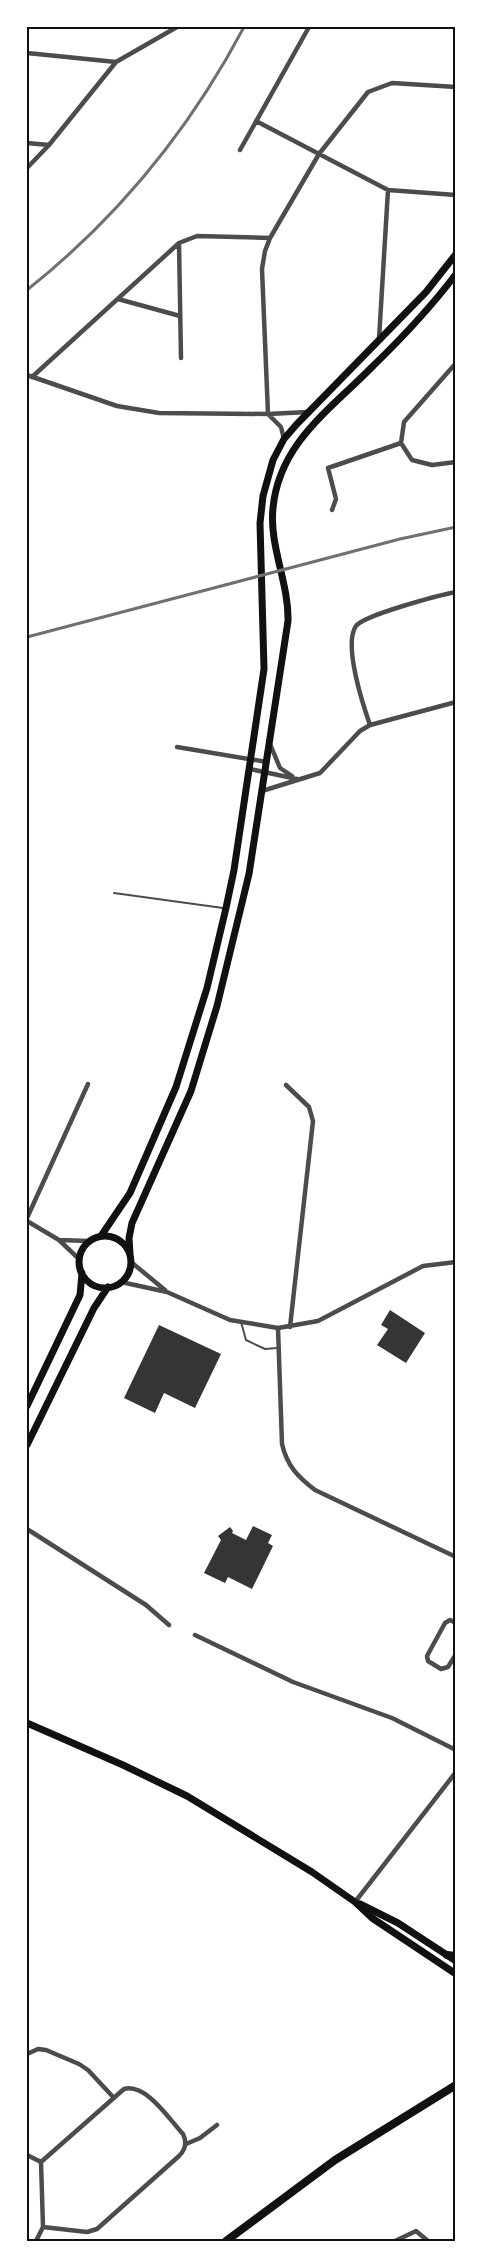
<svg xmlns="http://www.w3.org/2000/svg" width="483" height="2268" viewBox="0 0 483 2268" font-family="'DejaVu Sans',sans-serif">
  <rect width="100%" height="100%" fill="#fff"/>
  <path fill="#353535" d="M390,1310l35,23 -19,30 -29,-18 11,-16 -7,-4z
    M159,1325l62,29 -26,54 -31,-15 -9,20 -31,-15z
    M253,1526l19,9 -4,8 5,3 -21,43 -24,-12 -3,6 -21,-10 17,-33 -3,-4 12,-9 3,4 -1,2 14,7z"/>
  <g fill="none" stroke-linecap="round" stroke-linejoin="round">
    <path stroke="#4c4c4c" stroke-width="2" d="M114,893l109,15
      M241,1322l5,18 19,9 12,-1"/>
    <path stroke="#4c4c4c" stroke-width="4.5" d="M27,53l89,9
      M256,121l132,69 68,5
      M27,143l22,2
      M240,150l69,-123
      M27,168l22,-23 67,-83 61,-35
      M179,243l2,115
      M118,299l62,17
      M379,339l9,-149
      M27,375l90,31 42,7 109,1 13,13 3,12
      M32,377l147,-134 18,-7 73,2
      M308,412l-40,2 -6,-145 3,-18 5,-13 49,-84 49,-62 24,-9 64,4
      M401,443l3,-21 52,-59
      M401,443l11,17 20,5 24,-3
      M332,510l4,-11 -8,-31 73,-25
      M370,725c-7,-20 -27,-81 -14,-99 8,-11 84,-31 100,-34
      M270,744l10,24 12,8
      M177,747l90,15
      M250,769l47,10
      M262,791l58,-18 40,-42 10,-6 86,-23
      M286,1085l23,22 4,14 -23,206
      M27,1218l61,-134
      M27,1221l32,19 20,19
      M59,1240l30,1
      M131,1262l34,28
      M121,1282l46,10 63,28 48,8 40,-7 105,-55 33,-4
      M278,1328l4,116c5,22 16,33 33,46l141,67
      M27,1529l119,76 23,20
      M456,1623l-6,-3 -5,3 -18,33 1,5 13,8 7,-2 8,-13
      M195,1635l98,47 99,36 64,32
      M355,1902l101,-130
      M27,2054l11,-5 8,1 33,14 9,6 26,28
      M186,2144l14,-6 17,-13
      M27,2155l14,7 2,65 -7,14
      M41,2162l83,-73c22,-6 45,30 59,45 4,8 3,15 -4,22l-82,73 -10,3 -44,-5
      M395,2241l21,-10 12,10"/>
    <path stroke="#111" stroke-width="7" d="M101,1236l29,-43 46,-106 31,-99 19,-80 8,-38 30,-201 -4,-146 3,-27 10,-36 11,-21 12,-14 130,-133 30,-38
      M79 1262a26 26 0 1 1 52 0a26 26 0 1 1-52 0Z
      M130,1254l-1,-16 3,-15 59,-132 26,-85 32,-132 39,-253c1,-38 -19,-75 -15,-113 6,-65 58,-99 100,-142 30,-29 58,-59 83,-92
      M27,1406l53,-111 2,-22
      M27,1445l67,-137 14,-21
      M27,1723l96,42 64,31 125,76 43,30 17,16 84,56
      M360,1904l38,19 58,38"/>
    <path stroke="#111" stroke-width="8" d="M447,1955l9,1
      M226,2241l109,-81 121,-75"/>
    <path stroke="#707070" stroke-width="3" d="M27,290c92,-73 162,-159 217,-263
      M27,637l373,-98 56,-12"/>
  </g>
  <rect width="483" height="2268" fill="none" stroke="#ffffff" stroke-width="57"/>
  <rect x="28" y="28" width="426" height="2212" fill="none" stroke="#111" stroke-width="2"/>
</svg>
